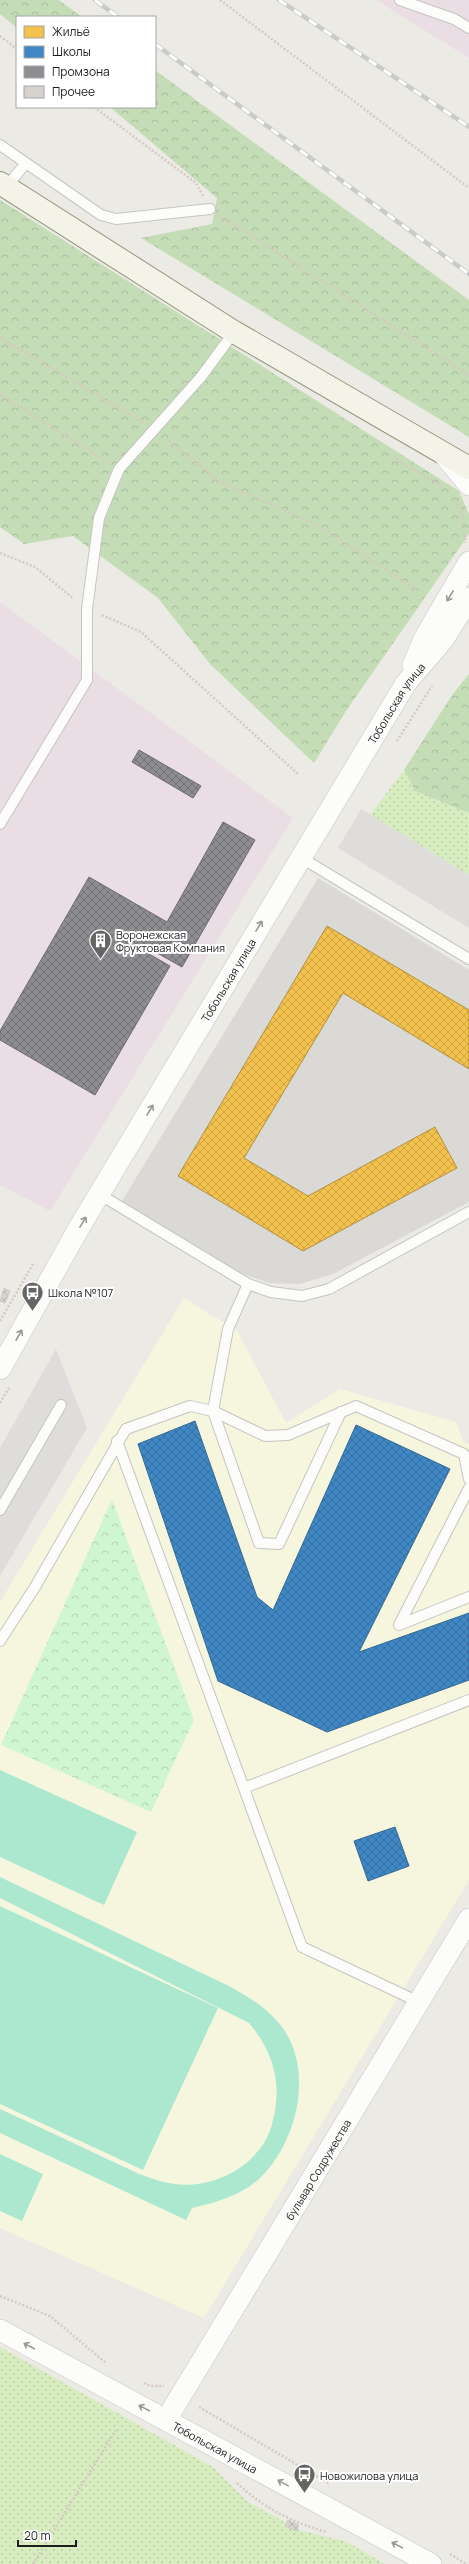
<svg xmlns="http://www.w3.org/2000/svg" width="469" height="2564" viewBox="0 0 469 2564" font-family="Manrope,sans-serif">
  <defs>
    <pattern id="grass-dots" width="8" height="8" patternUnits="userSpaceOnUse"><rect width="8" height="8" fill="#d7edc0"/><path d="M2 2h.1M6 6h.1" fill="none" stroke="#b8cba5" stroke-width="1.8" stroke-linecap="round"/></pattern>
    <pattern id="forest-crowns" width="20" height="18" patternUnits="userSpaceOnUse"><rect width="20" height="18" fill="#c4ddb7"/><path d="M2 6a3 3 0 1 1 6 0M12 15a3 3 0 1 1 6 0" fill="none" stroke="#a8bd9d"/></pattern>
    <pattern id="park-crowns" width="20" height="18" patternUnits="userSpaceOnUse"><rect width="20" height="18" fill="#d0f6d1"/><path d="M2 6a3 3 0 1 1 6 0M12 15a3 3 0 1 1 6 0" fill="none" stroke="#b2d2b3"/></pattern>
    <pattern id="homes-cross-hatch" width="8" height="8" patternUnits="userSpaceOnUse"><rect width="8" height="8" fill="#f2c14e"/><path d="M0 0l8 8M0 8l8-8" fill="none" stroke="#cfa544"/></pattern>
    <pattern id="schools-cross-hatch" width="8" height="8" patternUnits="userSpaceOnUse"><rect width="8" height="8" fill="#3f88c5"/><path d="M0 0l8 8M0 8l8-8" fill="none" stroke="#346f9f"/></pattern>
    <pattern id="industry-cross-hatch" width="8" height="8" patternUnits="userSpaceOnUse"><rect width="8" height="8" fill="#8d8d92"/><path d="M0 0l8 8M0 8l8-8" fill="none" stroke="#737377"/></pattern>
    <pattern id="building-cross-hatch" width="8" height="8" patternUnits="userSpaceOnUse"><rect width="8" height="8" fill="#d6d3cf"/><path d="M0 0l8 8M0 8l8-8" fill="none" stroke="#b7b5b1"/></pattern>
  </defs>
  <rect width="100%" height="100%" fill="#eceae4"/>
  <path fill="#dbd9d6" d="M318,878l151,92v232l-136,72 -33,10 -31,-1 -29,-10 -118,-72z"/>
  <path fill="#eadde4" d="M376,0h93v58z
    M0,602l293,216 -243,393 -50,-26z"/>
  <path fill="#f6f6df" d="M184,1298l53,33 49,92 54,-34 116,33 7,19 6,3v436l-265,438 -204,-90v-626z"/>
  <path fill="url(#grass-dots)" d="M404,770l11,21 54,22v62l-99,-60z
    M0,2347l213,120 35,35 54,29 43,10 40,23h-385z"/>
  <path fill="url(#forest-crowns)" d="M0,0h59l23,17h-65v11l-17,-14z
    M155,70l314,230v137l-328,-199 71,-14 5,-26 -107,-91h45z
    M0,200l459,291 10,23v20l-123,177 -32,52 -104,-99 -52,-66 -85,-62 -49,8 -24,-17z
    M469,674v139l-54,-22 -11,-21 48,-75z"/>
  <path fill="url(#park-crowns)" d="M112,1499l82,221 -43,92 -150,-67z"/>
  <path fill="#ace8d0" d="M0,1770l137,62 -33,73 -104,-48z
    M0,1877l231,110c17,10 33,19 46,34 39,43 22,118 -16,156 -18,18 -46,26 -69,31l-6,12 -186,-87v-24c35,16 70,32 105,49 22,10 45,23 70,26 24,3 47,-4 66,-17 15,-11 27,-26 31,-43 11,-39 2,-71 -23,-101l-249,-125z
    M0,1906l218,102 -75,162 -143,-66z
    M0,2154l43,20 -21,47 -22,-10z"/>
  <path fill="#dedddb" d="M361,809l108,66v53l-131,-80z
    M56,1349l31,79 -87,148v-128z"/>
  <path fill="url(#homes-cross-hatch)" stroke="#b2903f" d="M327,926l142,84v59l-126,-76 -99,165 64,38 127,-69 22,41 -154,83 -125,-75z"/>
  <path fill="url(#schools-cross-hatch)" stroke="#356893" d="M195,1421l62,176 16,13 83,-185 94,44 -91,183 110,-39v67l-142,52 -109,-51 -80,-237z
    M395,1827l14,39 -41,15 -14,-40z"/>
  <path fill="url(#industry-cross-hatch)" stroke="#6b6b6f" d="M139,750l62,36 -8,12 -61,-36z
    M223,822l32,18 -73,127 -30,-17 -3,4 21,12 -75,129 -95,-55v-9l89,-154 78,45z"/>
  <path fill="url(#building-cross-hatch)" stroke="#cfcbc5" d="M4,1288l6,3 -5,12 -5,-2z
    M288,2520l11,5 -3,6 -11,-5z"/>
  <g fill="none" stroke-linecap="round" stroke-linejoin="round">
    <defs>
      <path id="lane" d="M400,0l54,19 15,9
        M0,145l101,70 15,4 94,-10
        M6,187l20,-24
        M0,824l87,-144v-71l12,-91 20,-49 82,-92 33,-45
        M300,857l169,102
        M99,1194l149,90 23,8 31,4 27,-7 140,-77
        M248,1284l-20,45 -15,82 46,132 20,1 62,-132
        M117,1441l185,506 119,56
        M469,1488l-70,137 70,-28
        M0,1510l61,-105
        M0,1641l35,-54 91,-158 64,-23 23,5 52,25 23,-1 68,-29 108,48 5,25
        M244,1788l225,-88"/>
      <g id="street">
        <path d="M445,456l24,29"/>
        <path d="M413,665l12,-28 44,-75"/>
        <path id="s1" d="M0,1369l80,-143 326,-543 37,-43 26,-42"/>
        <path id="s2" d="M0,2330l431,234"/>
        <path id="s3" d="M166,2420l303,-501"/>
      </g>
      <path id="secondary" d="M0,183l234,149 235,136"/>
    </defs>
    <use href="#lane" stroke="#c4c4c1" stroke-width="12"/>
    <use href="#street" stroke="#c4c4c1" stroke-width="22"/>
    <use href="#secondary" stroke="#93967c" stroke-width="24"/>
    <path stroke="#d7c8c4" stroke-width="2.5" stroke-dasharray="2 2" stroke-linecap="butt" d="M220,0l249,188
      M0,36l17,13
      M94,107l102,76 7,13
      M222,217l247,158
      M0,338l143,84
      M0,394l107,68
      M166,438l54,44 96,42 102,66
      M393,457l51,31
      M455,500c7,14 11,27 10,43
      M0,553l35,14 39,32
      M102,615l39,17 157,142
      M397,741l35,-55
      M0,1321l33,-57
      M0,1403l9,-15
      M0,2296l50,20 56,47
      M144,2383l6,3h14
      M199,2407l131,77
      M237,2483c25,24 56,40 90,49
      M450,2554l16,10
      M33,2564l84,-136"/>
    <use href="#lane" stroke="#fcfcfb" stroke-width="10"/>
    <use href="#street" stroke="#fcfcfb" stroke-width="21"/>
    <use href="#secondary" stroke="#f3f3e8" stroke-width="22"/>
    <defs>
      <path id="rail" d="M95,0l23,17
        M279,0l190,127
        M155,44l314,230"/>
    </defs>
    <use href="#rail" stroke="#cacac9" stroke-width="4.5"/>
    <use href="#rail" stroke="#fff" stroke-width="3" stroke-dasharray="9" stroke-linecap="butt"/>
  </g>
  <defs><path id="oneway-shaft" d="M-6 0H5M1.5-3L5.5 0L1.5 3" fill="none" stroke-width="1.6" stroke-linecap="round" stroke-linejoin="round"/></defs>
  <g stroke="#989897">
    <use href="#oneway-shaft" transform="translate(450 596) rotate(121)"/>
    <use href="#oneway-shaft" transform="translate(259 926) rotate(-59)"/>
    <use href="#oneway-shaft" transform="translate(150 1110) rotate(-59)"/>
    <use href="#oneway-shaft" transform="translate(83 1222) rotate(-59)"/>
    <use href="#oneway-shaft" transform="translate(19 1335) rotate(-61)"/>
    <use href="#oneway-shaft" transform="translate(29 2346) rotate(-152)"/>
    <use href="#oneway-shaft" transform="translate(144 2408) rotate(-152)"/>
    <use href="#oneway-shaft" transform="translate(283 2483) rotate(-151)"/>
    <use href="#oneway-shaft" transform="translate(397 2545) rotate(-152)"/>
  </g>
  <defs>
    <symbol id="building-pin" viewBox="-11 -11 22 30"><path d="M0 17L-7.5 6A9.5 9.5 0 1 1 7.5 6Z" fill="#656563" stroke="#fff"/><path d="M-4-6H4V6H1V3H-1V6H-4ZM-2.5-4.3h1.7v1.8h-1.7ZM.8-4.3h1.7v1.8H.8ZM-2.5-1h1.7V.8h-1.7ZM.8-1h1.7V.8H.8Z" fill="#fff"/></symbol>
    <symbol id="bus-pin" viewBox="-11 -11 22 30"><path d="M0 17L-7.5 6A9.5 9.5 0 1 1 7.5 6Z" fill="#656563" stroke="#fff"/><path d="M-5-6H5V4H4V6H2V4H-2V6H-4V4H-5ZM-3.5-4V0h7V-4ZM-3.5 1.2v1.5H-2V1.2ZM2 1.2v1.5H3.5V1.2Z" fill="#fff"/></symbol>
  </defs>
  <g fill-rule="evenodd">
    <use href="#building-pin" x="88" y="928" width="25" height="34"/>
    <use href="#bus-pin" x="20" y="1280" width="25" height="34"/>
    <use href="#bus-pin" x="292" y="2462" width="25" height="34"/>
  </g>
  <g text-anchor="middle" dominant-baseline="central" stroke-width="4" stroke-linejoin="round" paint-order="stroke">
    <g font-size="11" fill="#1d1d1d" stroke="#fff">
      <text stroke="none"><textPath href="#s1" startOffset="775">Тобольская улица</textPath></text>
      <text stroke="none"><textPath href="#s1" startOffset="451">Тобольская улица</textPath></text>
      <text stroke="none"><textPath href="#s3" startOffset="293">бульвар Содружества</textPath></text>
      <text stroke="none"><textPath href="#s2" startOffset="245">Тобольская улица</textPath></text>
    </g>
    <g font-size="11" fill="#1d1d1d" stroke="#fff" text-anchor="start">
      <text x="116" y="934">Воронежская<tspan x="116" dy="13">Фруктовая Компания</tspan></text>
      <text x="48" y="1292">Школа №107</text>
      <text x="320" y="2475">Новожилова улица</text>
    </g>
  </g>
  <rect x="16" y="16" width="140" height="92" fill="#ffffff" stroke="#a5a5a5"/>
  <rect x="24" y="26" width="20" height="12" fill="#f2c14e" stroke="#a5a5a5"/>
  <text x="52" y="36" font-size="12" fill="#1d1d1d">Жильё</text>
  <rect x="24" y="46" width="20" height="12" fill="#3f88c5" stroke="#a5a5a5"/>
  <text x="52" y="56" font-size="12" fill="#1d1d1d">Школы</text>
  <rect x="24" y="66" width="20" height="12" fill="#8d8d92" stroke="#a5a5a5"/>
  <text x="52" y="76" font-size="12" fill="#1d1d1d">Промзона</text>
  <rect x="24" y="86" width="20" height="12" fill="#d6d3cf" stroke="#a5a5a5"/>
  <text x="52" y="96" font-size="12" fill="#1d1d1d">Прочее</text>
  <path d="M18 2540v6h58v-6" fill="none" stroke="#1d1d1d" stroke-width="2"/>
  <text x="24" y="2540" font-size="12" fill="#1d1d1d" stroke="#ffffff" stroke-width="3" paint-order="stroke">20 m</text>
</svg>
